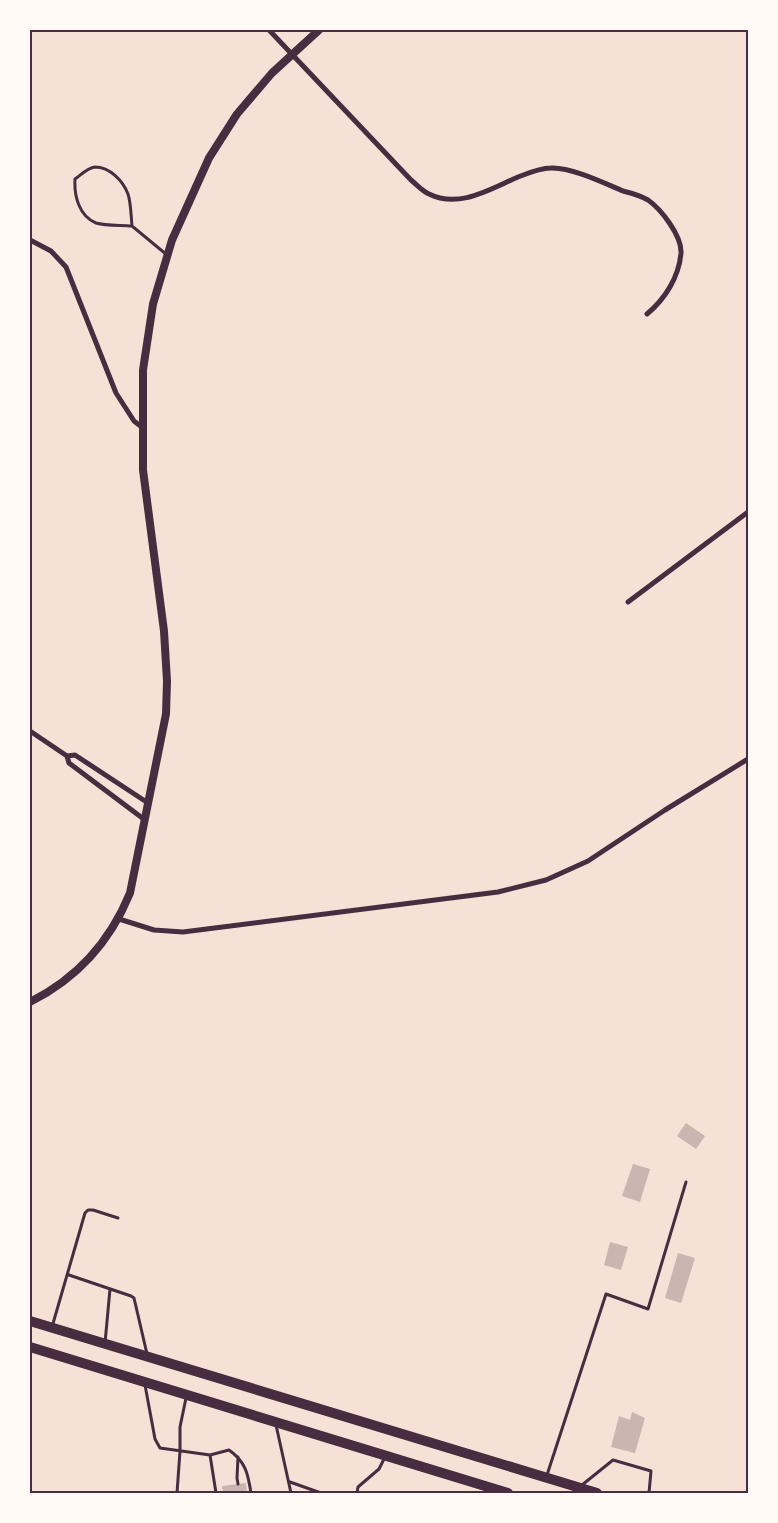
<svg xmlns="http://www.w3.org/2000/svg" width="778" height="1523" viewBox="0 0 778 1523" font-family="Barlow,sans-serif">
  <rect width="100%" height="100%" fill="#f7e1d7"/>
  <path fill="#ccb4b1" d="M686,1123l19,13 -9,13 -19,-13z
    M633,1164l17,5 -10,33 -18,-6z
    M610,1242l18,5 -7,23 -17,-5z
    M678,1253l17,5 -14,45 -16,-5z
    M632,1412l13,6 -10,35 -24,-6 8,-31 11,4z
    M246,1483l1,10h-24l-1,-7z"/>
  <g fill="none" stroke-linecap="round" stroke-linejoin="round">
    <path stroke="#4a2c40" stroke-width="3" d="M132,226c-11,-1 -26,0 -36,-3 -17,-7 -22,-27 -21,-44 6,-4 12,-11 20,-12 15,0 28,14 33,27 3,9 3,22 4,32l35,29
      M69,1275l62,21 3,2 13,56
      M52,1327l33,-114 3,-3h5l25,8
      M105,1343l5,-54
      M145,1385l10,54 5,9 50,7 19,-5c17,12 19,24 22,43
      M276,1425l15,68
      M210,1455l6,38
      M238,1457l-1,21 1,6
      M547,1475l59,-181 42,15 38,-127
      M290,1482l31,11
      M582,1485l31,-25 38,11 -2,22
      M177,1493l3,-42v-24l6,-29
      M357,1493l1,-6 21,-18 6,-12"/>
    <path stroke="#4a2c40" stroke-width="5" d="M269,30l142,150c6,5 11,11 18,14 30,15 61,-5 89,-17 10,-4 22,-9 33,-9 20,-1 53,15 72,23 8,2 18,5 25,9 13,9 34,36 33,53 -2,24 -16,46 -34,61
      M30,240l21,11 15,16 50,126 18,28 9,7
      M628,602l120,-90
      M30,731l37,25 2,7 76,57
      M67,756l8,-1 73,48
      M119,919l35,11 29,2 315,-40 48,-12 42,-19 77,-51 83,-51"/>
    <path stroke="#4a2c40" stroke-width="8" d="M30,1002c48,-24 80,-60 100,-109l36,-179 1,-33 -3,-50 -21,-161v-100l10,-66 19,-64 37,-82 28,-44 35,-41 47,-43"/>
    <path stroke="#4a2c40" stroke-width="10" d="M30,1321l567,172
      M30,1347l478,146"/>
  </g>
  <rect width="778" height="1523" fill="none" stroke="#fffaf5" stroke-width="62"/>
  <rect x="31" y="31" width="716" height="1461" fill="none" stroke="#4a2c40" stroke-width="2"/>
</svg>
